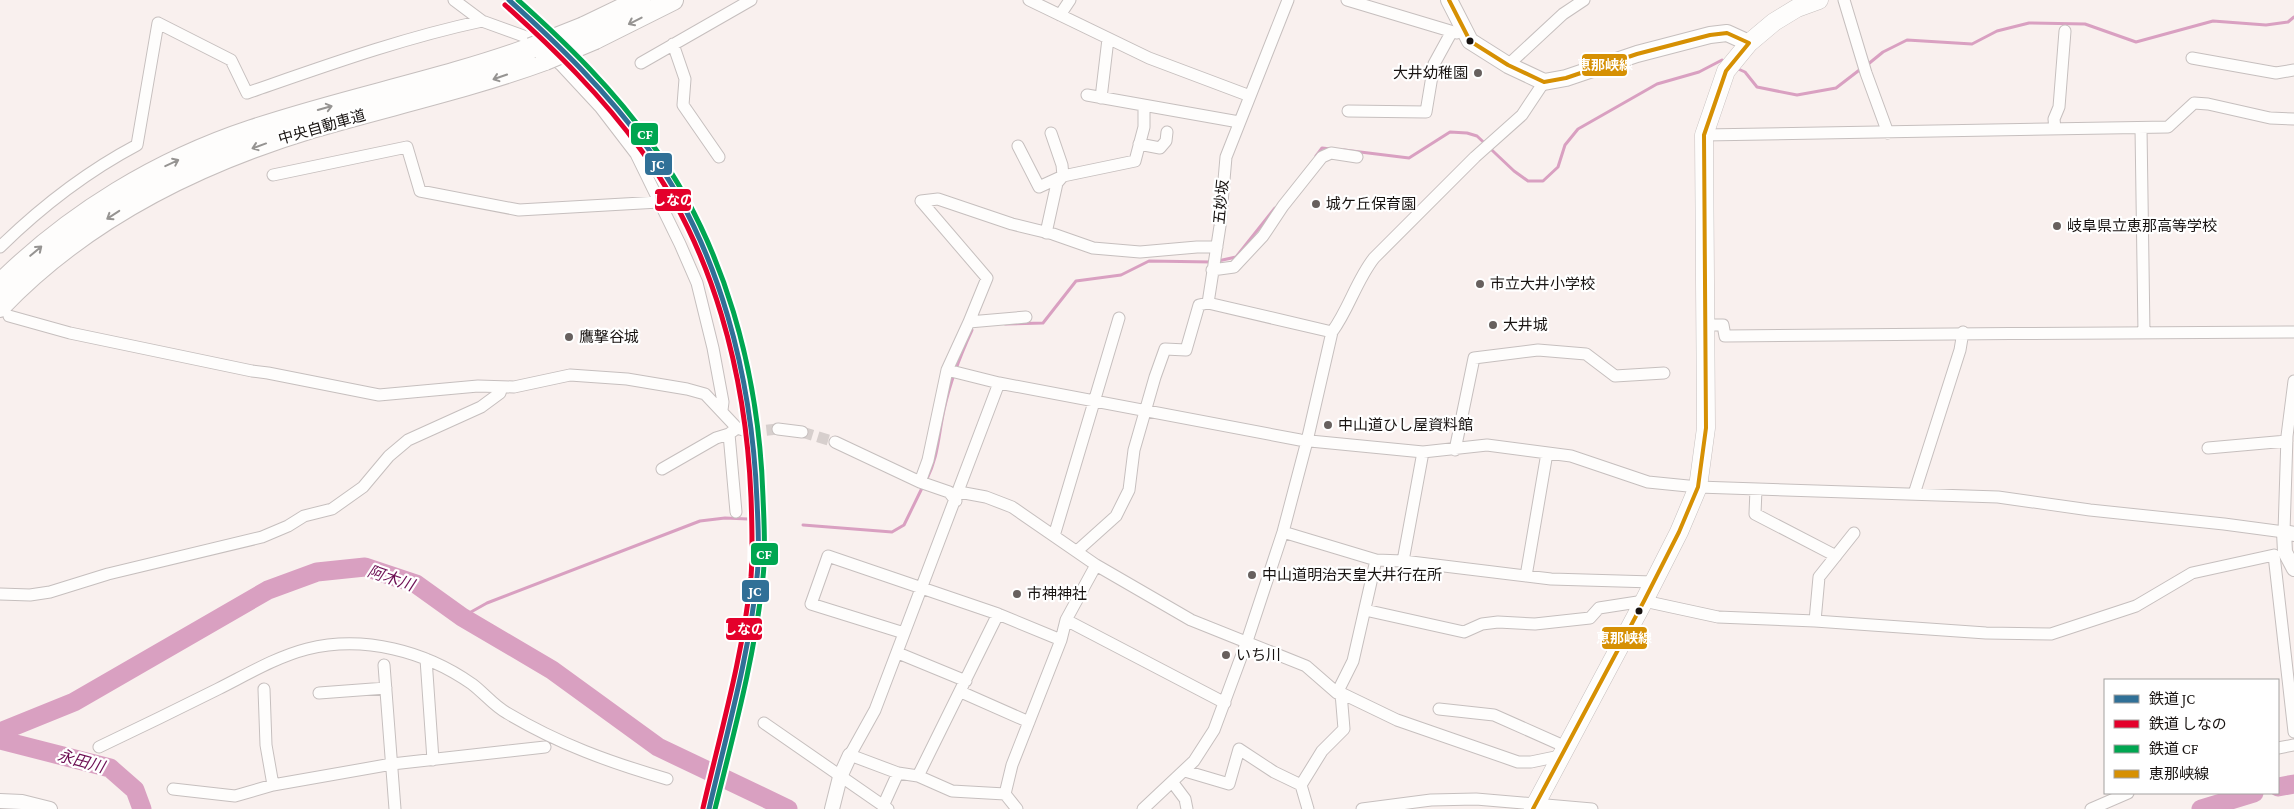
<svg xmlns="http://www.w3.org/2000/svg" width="2294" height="809" viewBox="0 0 2294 809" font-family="'Crimson Pro','Noto Sans JP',serif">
  <rect width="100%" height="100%" fill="#f9f0ee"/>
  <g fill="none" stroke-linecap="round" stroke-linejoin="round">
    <path stroke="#d9a0c1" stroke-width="3" d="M1867,65l16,-13 24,-12 65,4 25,-13 32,-8 56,1 51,18 77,-21 53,4 22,-3 6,-5
      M1736,68l9,4 12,15 40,8 39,-7 26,-20
      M1344,150l65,8 41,-26 17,1 10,3 37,35 14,10h15l15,-14 7,-22 13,-16 79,-45 42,-12 23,-12 4,3
      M1316,156l6,-8 9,1
      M1218,261l18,-4 39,-49
      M1005,324l38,-1 33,-42 45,-6 28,-14 63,1
      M926,481c13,-26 12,-44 18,-71 6,-28 16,-54 28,-80
      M803,525l89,7 12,-7 19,-39
      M462,617l25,-14 213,-82 25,-3 23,1"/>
    <path stroke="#d9a0c1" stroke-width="19" d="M0,732l74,-30 194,-112 49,-18 48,-5 51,17 46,33 90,53 106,77 130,62
      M0,740l110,28 25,22 7,19
      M2278,787l16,-3
      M2201,809l53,-16"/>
    <path stroke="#d7cfcd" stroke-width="11" stroke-dasharray="11 5.5" stroke-linecap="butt" d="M750,432l28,-3
      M802,432l33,10"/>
    <defs>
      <path id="minor" d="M454,0l28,21 47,17 32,27 39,42 36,47 44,90 17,39 16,65 10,54 -1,8
        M1029,0l120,58 101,38
        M1347,0l110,33
        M1844,0l22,73 22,60
        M1060,15l10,-15
        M673,44l12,35 -2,26 36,52
        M2192,58l84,15 18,-3
        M641,63l110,-63
        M1508,65l55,-51 21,-14
        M1087,95l152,27
        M1101,98l7,-59
        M1348,111l78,1 8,-48 17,-31
        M2141,128l3,205
        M2055,129l-1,-10 5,-12 6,-76
        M1704,135l464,-8 26,-24 14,1 62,14 24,1
        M1139,144l21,4 6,-7 1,-9
        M1018,146l21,41 24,-11 72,-15 9,-34v-22
        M273,175l134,-28 13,44 99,19 140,-8
        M921,201l17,-2 74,25 41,10 40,14 47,4 57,-5h20
        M921,201l66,77 -18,44
        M1046,233l11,-50 6,-7 -1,-11 -11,-32
        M0,247c41,-40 86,-75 137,-102l21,-122 73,37 16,33c78,-27 155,-55 235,-72
        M1212,270l22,-3 29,-31 20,-30 39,-49 9,-4 26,4
        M1208,303l12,-77 6,-69 62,-157
        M9,316l61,17 182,38 16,2 111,22 99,-9 36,1 56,-12 57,4 60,10 18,5 32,34 13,4
        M1713,325h10l2,11c190,-3 379,-2 569,-4
        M947,370l52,13
        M778,429l24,3
        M835,442l85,40 29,10 7,9
        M2208,448l79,-7
        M1455,450l19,-92 64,-8 48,4 29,22 49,-3
        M662,469l54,-31 13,-4
        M920,482l8,-22 19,-90 22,-48 57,-5
        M1756,489l-1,25 81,42
        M959,492l27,5 26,10 84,58 95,55 115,46 31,27h4l56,27 121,42h13l29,-6
        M1914,494l46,-144 3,-18
        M736,512l-7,-78 8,-6
        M1283,532l93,28 27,1 148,18 102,3
        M1054,536l65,-218
        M1077,551l39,-35 13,-26 5,-40 21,-73 10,-28 21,1 13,-45 9,-2 124,29
        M1403,561l20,-109
        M1526,576l21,-123
        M0,594l30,1 20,-3 58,-18 154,-37 26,-11 16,-10 28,-7 31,-22 26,-31 19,-16 73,-33 19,-14 2,-6
        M1365,610l99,22 18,-8 16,-2 37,2 55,-6 9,-10 45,-7 74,16 97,4 171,12 65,1 85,-28 56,-33 82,-18 20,177
        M1066,620l159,83
        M1815,621l4,-44 35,-44
        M904,633l-93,-29 17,-48 170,58 63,26
        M898,653l68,28
        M426,659l7,101
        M384,665l11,144
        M264,689l2,56 7,40
        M961,692l68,30
        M319,693l67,-5
        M1337,693l16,-32 23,-101
        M1439,709l55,6 72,32
        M764,723l124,86
        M99,747c40,-19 79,-38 119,-58 28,-14 58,-32 89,-40 57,-14 118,2 165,35 12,9 22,22 35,29 52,31 102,49 160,66
        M2278,748l16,-3
        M1185,771l44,13 10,-35 35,23 27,13 7,24
        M918,776l80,-162
        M1173,783l12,16 2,10
        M1301,785l21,-34 22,-22 -3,-36
        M173,789l62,7 38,-11 119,-21 153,-17
        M1005,794l-53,-3 -34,-15 -20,-3 -48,-18 25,-45 124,-327 301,57 123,12 64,-7 84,11 77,26 50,5 300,10 92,13 134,14 60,8 3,-96 7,-55
        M883,806l15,-33
        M1017,809l-12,-15 7,-29 49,-125 5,-20 30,-55
        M1143,809l51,-48 20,-31 33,-89 36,-109 24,-91 25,-109c17,-23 24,-51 42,-74l101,-101 47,-42 22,-33
        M1362,809l69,-9 45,-1 116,10
        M2091,809l37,-16"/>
      <path id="tertiary" d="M2294,534l-10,-2 1,20 9,17
        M0,801l22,1 28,7
        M832,809l8,-32 10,-22"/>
      <path id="secondary" d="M1449,0l21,41 38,24 36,17 22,-4 71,-24 73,-19 17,-2 22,10"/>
      <path id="primary" d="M1533,809l111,-208 35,-69 19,-45 8,-59 -2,-293 22,-64 23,-28 25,-21 23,-14 22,-8"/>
      <path id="motorway" d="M584,27l56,-27
        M595,39l78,-39
        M0,284c71,-70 158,-123 252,-154 92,-31 188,-49 279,-82
        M0,307c85,-89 196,-144 312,-179 78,-23 157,-40 233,-68"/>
    </defs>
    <use href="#minor" stroke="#c6bfbe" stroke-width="13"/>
    <use href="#tertiary" stroke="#c6bfbe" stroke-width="16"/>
    <use href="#secondary" stroke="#c6bfbe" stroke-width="18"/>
    <use href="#primary" stroke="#c6bfbe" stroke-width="19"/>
    <use href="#motorway" stroke="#c6bfbe" stroke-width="22"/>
    <use href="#minor" stroke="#fefdfc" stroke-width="11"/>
    <use href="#tertiary" stroke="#fefdfc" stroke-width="14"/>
    <use href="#secondary" stroke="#fefdfc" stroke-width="16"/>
    <use href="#primary" stroke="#fefdfc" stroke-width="18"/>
    <use href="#motorway" stroke="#fefdfc" stroke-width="20"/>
    <defs>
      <path id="motorway-bridge" d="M531,48l53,-21
        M545,60l50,-21"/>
    </defs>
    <use href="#motorway-bridge" stroke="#c6bfbe" stroke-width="22" stroke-linecap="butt"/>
    <use href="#motorway-bridge" stroke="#fefdfc" stroke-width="20"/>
    <defs>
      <path id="bus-1" d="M1449,0l21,41 38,24 36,17 22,-4 71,-24 73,-19 17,-2 22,10 -23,28 -22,64 2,293 -8,59 -19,45 -35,69 -111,208"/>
    </defs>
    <use href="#bus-1" stroke="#fff" stroke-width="8"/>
    <use href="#bus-1" stroke="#d69003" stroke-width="4"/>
    <defs>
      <path id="rail-1" d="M509,0c50,45 98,92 138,147 73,101 105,230 110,354 1,25 3,51 0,76 -8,79 -30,155 -48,232"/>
      <path id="rail-2" d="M505,5c50,45 97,91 136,145 73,99 105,226 110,347 1,27 2,54 0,80 -8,78 -30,154 -48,231"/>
      <path id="rail-3" d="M518,0c49,44 96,90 134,144 73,101 107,229 111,353 1,26 3,54 0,80 -8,79 -29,155 -48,232"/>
    </defs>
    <use href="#rail-1" stroke="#fff" stroke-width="9"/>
    <use href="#rail-2" stroke="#fff" stroke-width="9"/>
    <use href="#rail-3" stroke="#fff" stroke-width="9"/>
    <use href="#rail-1" stroke="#307097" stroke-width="5"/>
    <use href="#rail-2" stroke="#e4002b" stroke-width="5"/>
    <use href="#rail-3" stroke="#00a651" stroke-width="5"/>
  </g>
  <defs><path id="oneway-shaft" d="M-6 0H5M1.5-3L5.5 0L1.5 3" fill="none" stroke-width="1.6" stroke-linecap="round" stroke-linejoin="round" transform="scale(1.25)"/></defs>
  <g stroke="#969492">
    <use href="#oneway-shaft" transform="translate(635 21) rotate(153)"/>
    <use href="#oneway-shaft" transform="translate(500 77) rotate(161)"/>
    <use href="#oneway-shaft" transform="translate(325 108) rotate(-16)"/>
    <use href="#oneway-shaft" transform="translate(259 146) rotate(160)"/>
    <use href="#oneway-shaft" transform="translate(172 163) rotate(-25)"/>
    <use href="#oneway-shaft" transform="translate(113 215) rotate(147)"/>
    <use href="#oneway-shaft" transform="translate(36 251) rotate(-40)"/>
  </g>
  <g fill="#181311" stroke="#fff" stroke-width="2">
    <circle cx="1470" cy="41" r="4.5"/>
    <circle cx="1639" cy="611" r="4.5"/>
  </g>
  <g fill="#67605e" stroke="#fff" stroke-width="2">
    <circle cx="1478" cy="73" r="5"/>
    <circle cx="1316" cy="204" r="5"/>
    <circle cx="2057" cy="226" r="5"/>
    <circle cx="1480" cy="284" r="5"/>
    <circle cx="1493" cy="325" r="5"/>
    <circle cx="569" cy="337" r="5"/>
    <circle cx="1328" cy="425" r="5"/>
    <circle cx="1252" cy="575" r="5"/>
    <circle cx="1017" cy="594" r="5"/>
    <circle cx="1226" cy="655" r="5"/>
  </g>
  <g text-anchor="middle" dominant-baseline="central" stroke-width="4.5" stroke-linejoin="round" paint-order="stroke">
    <g font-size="15" fill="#181311" stroke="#fff" text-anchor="start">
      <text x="1468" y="73" text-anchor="end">大井幼稚園</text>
      <text x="1326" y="204">城ケ丘保育園</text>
      <text x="2067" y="226">岐阜県立恵那高等学校</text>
      <text x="1490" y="284">市立大井小学校</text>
      <text x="1503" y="325">大井城</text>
      <text x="579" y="337">鷹撃谷城</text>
      <text x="1338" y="425">中山道ひし屋資料館</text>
      <text x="1262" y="575">中山道明治天皇大井行在所</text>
      <text x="1027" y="594">市神神社</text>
      <text x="1236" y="655">いち川</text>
    </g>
    <g font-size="15" fill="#181311" stroke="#fff">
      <text transform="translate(322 127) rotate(-16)">中央自動車道</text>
      <text transform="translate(1221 202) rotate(-85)">五妙坂</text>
    </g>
    <g font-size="16" font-style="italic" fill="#6d0e53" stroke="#fff">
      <text transform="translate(391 578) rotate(19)">阿木川</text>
      <text transform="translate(81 761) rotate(15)">永田川</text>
    </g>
  </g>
  <g stroke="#fff" stroke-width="2">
    <rect x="1581" y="53" width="47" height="24" rx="5" fill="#d69003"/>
    <rect x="630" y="122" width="29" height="24" rx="5" fill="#00a651"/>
    <rect x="644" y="152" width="29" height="24" rx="5" fill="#307097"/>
    <rect x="654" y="188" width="38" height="24" rx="5" fill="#e4002b"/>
    <rect x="750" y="542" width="29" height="24" rx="5" fill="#00a651"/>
    <rect x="741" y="579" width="29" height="24" rx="5" fill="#307097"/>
    <rect x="725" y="617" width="38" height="24" rx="5" fill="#e4002b"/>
    <rect x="1601" y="626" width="47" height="24" rx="5" fill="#d69003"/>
  </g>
  <g font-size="14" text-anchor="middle" font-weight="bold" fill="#fff">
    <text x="1605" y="70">恵那峡線</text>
    <text x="645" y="139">CF</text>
    <text x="658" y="169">JC</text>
    <text x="673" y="205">しなの</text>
    <text x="764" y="559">CF</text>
    <text x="755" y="596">JC</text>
    <text x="744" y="634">しなの</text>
    <text x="1624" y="643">恵那峡線</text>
  </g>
  <rect x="2104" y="679" width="175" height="115" fill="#ffffff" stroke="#a3a1a0"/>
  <rect x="2114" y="695" width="25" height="8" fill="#307097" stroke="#a3a1a0"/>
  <text x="2149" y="704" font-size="15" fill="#181311">鉄道 JC</text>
  <rect x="2114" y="720" width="25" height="8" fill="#e4002b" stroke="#a3a1a0"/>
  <text x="2149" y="729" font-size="15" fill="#181311">鉄道 しなの</text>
  <rect x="2114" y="745" width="25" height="8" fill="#00a651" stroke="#a3a1a0"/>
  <text x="2149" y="754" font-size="15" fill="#181311">鉄道 CF</text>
  <rect x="2114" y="770" width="25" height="8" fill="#d69003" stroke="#a3a1a0"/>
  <text x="2149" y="779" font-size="15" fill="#181311">恵那峡線</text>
</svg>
